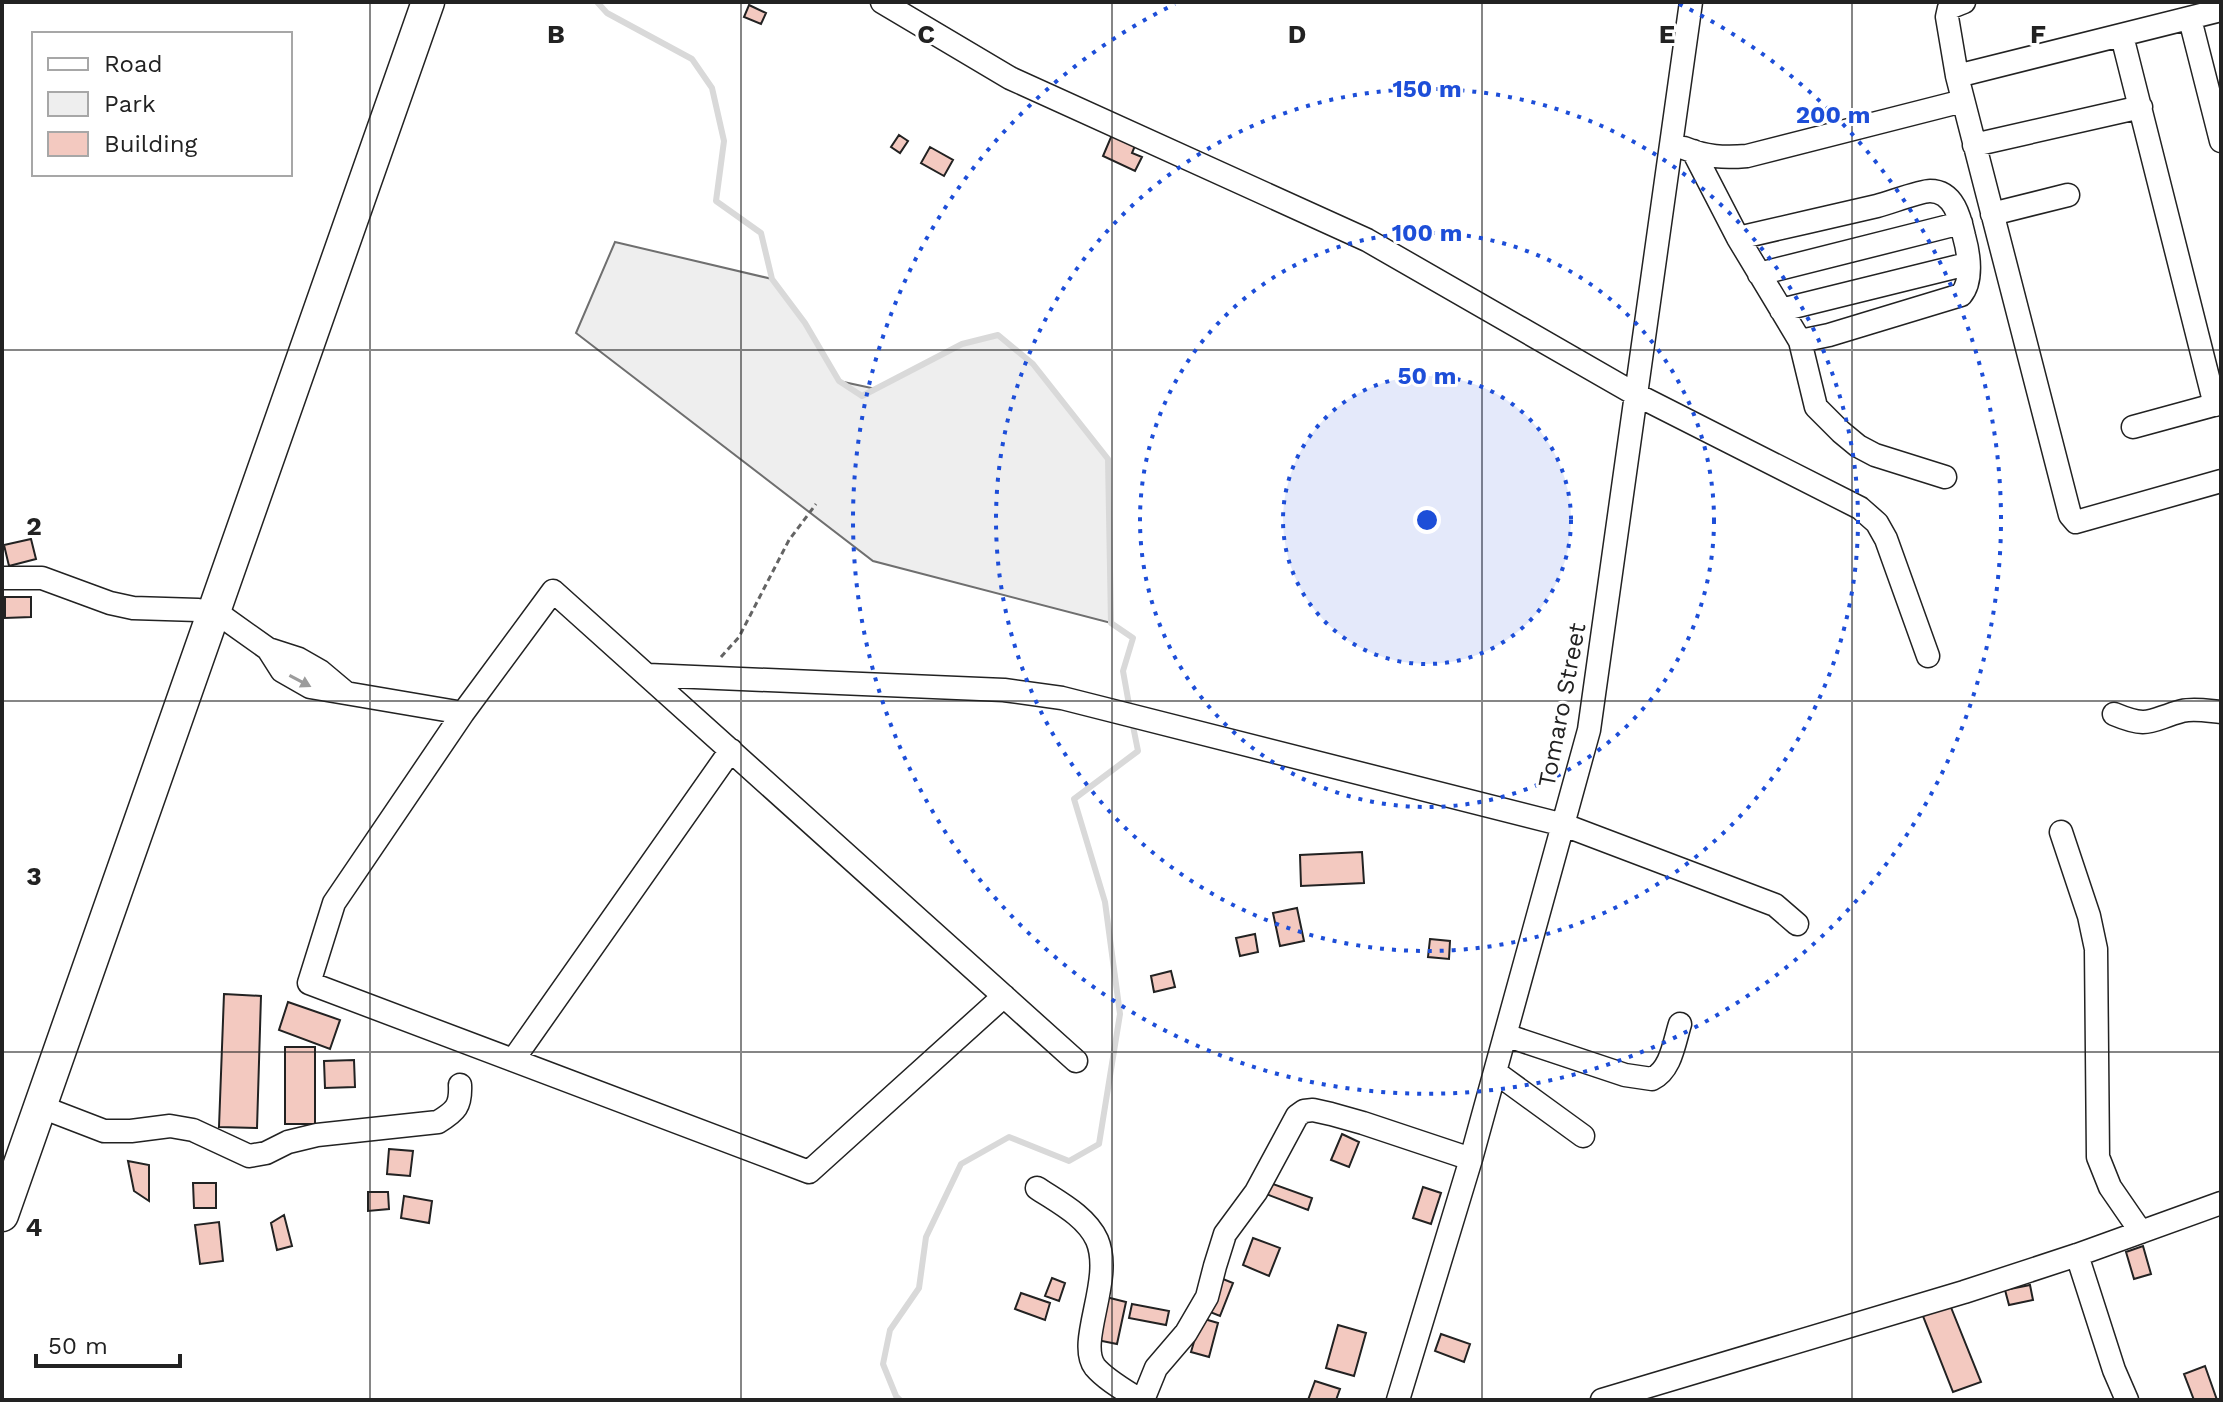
<svg xmlns="http://www.w3.org/2000/svg" width="2223" height="1402" viewBox="0 0 2223 1402" font-family="'Work Sans',sans-serif">
  <rect width="100%" height="100%" fill="#fff"/>
  <path fill="#eee" stroke="#6f6f6f" stroke-width="2" d="M615,242l157,37 33,44 34,58 37,8 86,-45 36,-9 35,29 75,95 3,164 -238,-62 -297,-228z"/>
  <g fill="none" stroke-linecap="round" stroke-linejoin="round">
    <path stroke="#d9d9d9" stroke-width="6" d="M597,2l10,11 85,46 20,29 12,53 -8,60 45,32 11,46 33,44 34,58 23,15 100,-52 36,-9 35,29 75,95 3,164 22,15 -10,33 7,39
      M900,1400l-4,-4 -13,-32 7,-34 29,-42 7,-51 35,-73 48,-27 60,24 30,-17 21,-130 -15,-112 -31,-103 64,-48 -6,-30"/>
  </g>
  <path fill="#f3c9c0" stroke="#222" stroke-width="2" d="M749,5l17,8 -5,11 -17,-7z
    M1114,130l23,11 -5,12 10,4 -7,14 -32,-15z
    M899,135l9,6 -8,12 -9,-6z
    M930,147l23,13 -9,16 -23,-13z
    M31,539l5,20 -27,7 -5,-21z
    M5,597h26v20l-26,1z
    M1362,852l2,31 -63,3 -1,-31z
    M1297,908l7,33 -24,5 -7,-33z
    M1255,934l3,18 -18,4 -4,-18z
    M1430,939l20,2 -1,18 -21,-2z
    M1171,971l4,16 -21,5 -3,-16z
    M224,994l37,2 -4,132 -38,-1z
    M288,1002l52,18 -10,29 -51,-19z
    M285,1047h30v77h-30z
    M354,1060l1,27 -30,1 -1,-27z
    M1342,1134l17,8 -10,25 -18,-7z
    M389,1149l24,2 -3,25 -23,-2z
    M128,1161l21,4v36l-15,-10z
    M193,1183h23v25h-22z
    M1270,1183l42,15 -4,12 -42,-16z
    M1423,1187l18,6 -10,31 -18,-6z
    M368,1192h20l1,17 -21,2z
    M404,1196l28,5 -3,22 -28,-5z
    M284,1215l8,31 -15,4 -6,-27z
    M219,1222l4,39 -23,3 -5,-39z
    M1253,1238l27,10 -11,28 -26,-11z
    M2143,1246l8,28 -17,5 -8,-27z
    M1218,1277l15,6 -13,33 -15,-6z
    M1052,1278l13,5 -6,18 -14,-5z
    M2030,1285l3,15 -24,5 -4,-15z
    M1021,1293l29,10 -5,17 -30,-11z
    M1106,1297l20,5 -9,42 -20,-4z
    M1948,1300l33,82 -28,10 -32,-81z
    M1132,1304l37,7 -3,14 -37,-7z
    M1201,1318l17,5 -9,34 -18,-5z
    M1338,1325l28,8 -12,43 -28,-8z
    M1441,1334l29,10 -6,18 -29,-11z
    M2205,1366l12,34h-23l-10,-26z
    M1315,1381l25,8 -4,11h-28z"/>
  <g fill="none" stroke-linecap="round" stroke-linejoin="round">
    <defs>
      <path id="minor" d="M882,2l128,76 357,162 268,154 225,114 17,15 9,16 42,117
        M1964,2l-15,6 -2,9 10,59 113,439 6,7 145,-41
        M2190,19l31,122
        M2122,36l93,369
        M1957,76l264,-66
        M1974,145l167,-38
        M1684,148c22,9 40,10 63,8l216,-55
        M1693,151l45,87 62,103 16,66 25,25 17,14 17,9 70,22
        M1992,214l76,-19
        M1738,238c46,-11 93,-21 139,-32 12,-3 43,-15 53,-15 24,0 30,27 34,45 5,18 9,45 -3,59l-132,40 -29,6
        M1759,274l202,-51
        M1781,310l186,-46
        M2133,427l88,-24
        M2,578h40l68,25 23,5 65,2 15,3 10,4 45,32 31,10 21,12 25,21
        M268,649l14,22 28,16 153,26
        M648,675l356,15 58,8 502,127 211,80 22,19
        M2114,714c36,15 35,6 68,-3 12,-3 27,0 39,1
        M2061,832l28,84 7,33 2,208 12,30 31,45
        M1004,996l-195,176 -500,-189 25,-80 129,-190 90,-122 523,470
        M1505,1035l120,40 27,4c19,-9 22,-36 28,-55
        M513,1060l218,-310
        M1495,1072l88,64
        M39,1106l65,25h27l39,-5 23,4 56,26 17,-3 22,-11 29,-7 121,-13c18,-11 23,-16 22,-37
        M1037,1188c21,14 49,28 60,52 17,40 -21,102 -2,127 11,13 31,24 45,33
        M2077,1255l37,115 13,30
        M1143,1400l13,-32 30,-35 21,-36 8,-31 10,-32 31,-42 41,-76 7,-5 9,-1 18,4 32,9 108,36
        M1398,1400l73,-241 118,-429 102,-728
        M1602,1400l362,-108 113,-37 144,-52"/>
      <path id="highway" d="M2,1215l426,-1213"/>
    </defs>
    <use href="#minor" stroke="#222" stroke-width="25"/>
    <use href="#highway" stroke="#222" stroke-width="35"/>
    <path stroke="#646464" stroke-width="3" stroke-dasharray="6 4" stroke-linecap="butt" d="M721,657l18,-20 50,-97 27,-36"/>
    <use href="#minor" stroke="#fff" stroke-width="22"/>
    <use href="#highway" stroke="#fff" stroke-width="32"/>
  </g>
  <defs><path id="oneway-solid" d="M-6-.8H1V-3.2L6.5 0L1 3.2V.8H-6Z" transform="scale(2)"/></defs>
  <use fill="#9c9c9c" href="#oneway-solid" transform="translate(300 681) rotate(28)"/>
  <path fill="none" stroke="#222" stroke-width="2" stroke-opacity="0.55" d="M370,2v1398M741,2v1398M1112,2v1398M1482,2v1398M1852,2v1398M2,350h2219M2,701h2219M2,1052h2219"/>
  <circle cx="1427" cy="520" r="144" fill="#1d4ed8" fill-opacity=".12"/>
  <g fill="none" stroke="#1d4ed8" stroke-width="4" stroke-dasharray="4 8">
    <circle cx="1427" cy="520" r="144"/>
    <circle cx="1427" cy="520" r="287"/>
    <circle cx="1427" cy="520" r="431"/>
    <path d="M1679 4A574 574 0 1 1 1175 4"/>
  </g>
  <g text-anchor="middle" dominant-baseline="central" stroke-width="6" stroke-linejoin="round" paint-order="stroke">
    <g font-size="24" fill="#222" stroke="#fff">
      <text transform="translate(1562 705) rotate(-79)">Tomaro Street</text>
    </g>
  </g>
  <g font-size="26" text-anchor="middle" font-weight="bold" fill="#222" stroke="#fff" stroke-width="6" stroke-linejoin="round" paint-order="stroke">
    <text x="556" y="43">B</text>
    <text x="926" y="43">C</text>
    <text x="1297" y="43">D</text>
    <text x="1667" y="43">E</text>
    <text x="2038" y="43">F</text>
    <text x="34" y="535">2</text>
    <text x="34" y="885">3</text>
    <text x="34" y="1236">4</text>
  </g>
  <circle cx="1427" cy="520" r="12" fill="#1d4ed8" stroke="#fff" stroke-width="4"/>
  <g font-size="24" text-anchor="middle" font-weight="bold" fill="#1d4ed8" stroke="#fff" stroke-width="6" stroke-linejoin="round" paint-order="stroke">
    <text x="1427" y="97">150 m</text>
    <text x="1833" y="123">200 m</text>
    <text x="1427" y="241">100 m</text>
    <text x="1427" y="384">50 m</text>
  </g>
  <rect width="2223" height="1402" fill="none" stroke="#222222" stroke-width="8"/>
  <rect x="32" y="32" width="260" height="144" fill="#ffffff" stroke="#a7a7a7" stroke-width="2"/>
  <rect x="48" y="58" width="40" height="12" fill="#ffffff" stroke="#a7a7a7" stroke-width="2"/>
  <text x="104" y="72" font-size="24" fill="#222222">Road</text>
  <rect x="48" y="92" width="40" height="24" fill="#eeeeee" stroke="#a7a7a7" stroke-width="2"/>
  <text x="104" y="112" font-size="24" fill="#222222">Park</text>
  <rect x="48" y="132" width="40" height="24" fill="#f3c9c0" stroke="#a7a7a7" stroke-width="2"/>
  <text x="104" y="152" font-size="24" fill="#222222">Building</text>
  <path d="M36 1354v12h144v-12" fill="none" stroke="#222222" stroke-width="4"/>
  <text x="48" y="1354" font-size="24" fill="#222222" stroke="#ffffff" stroke-width="6" paint-order="stroke">50 m</text>
</svg>
